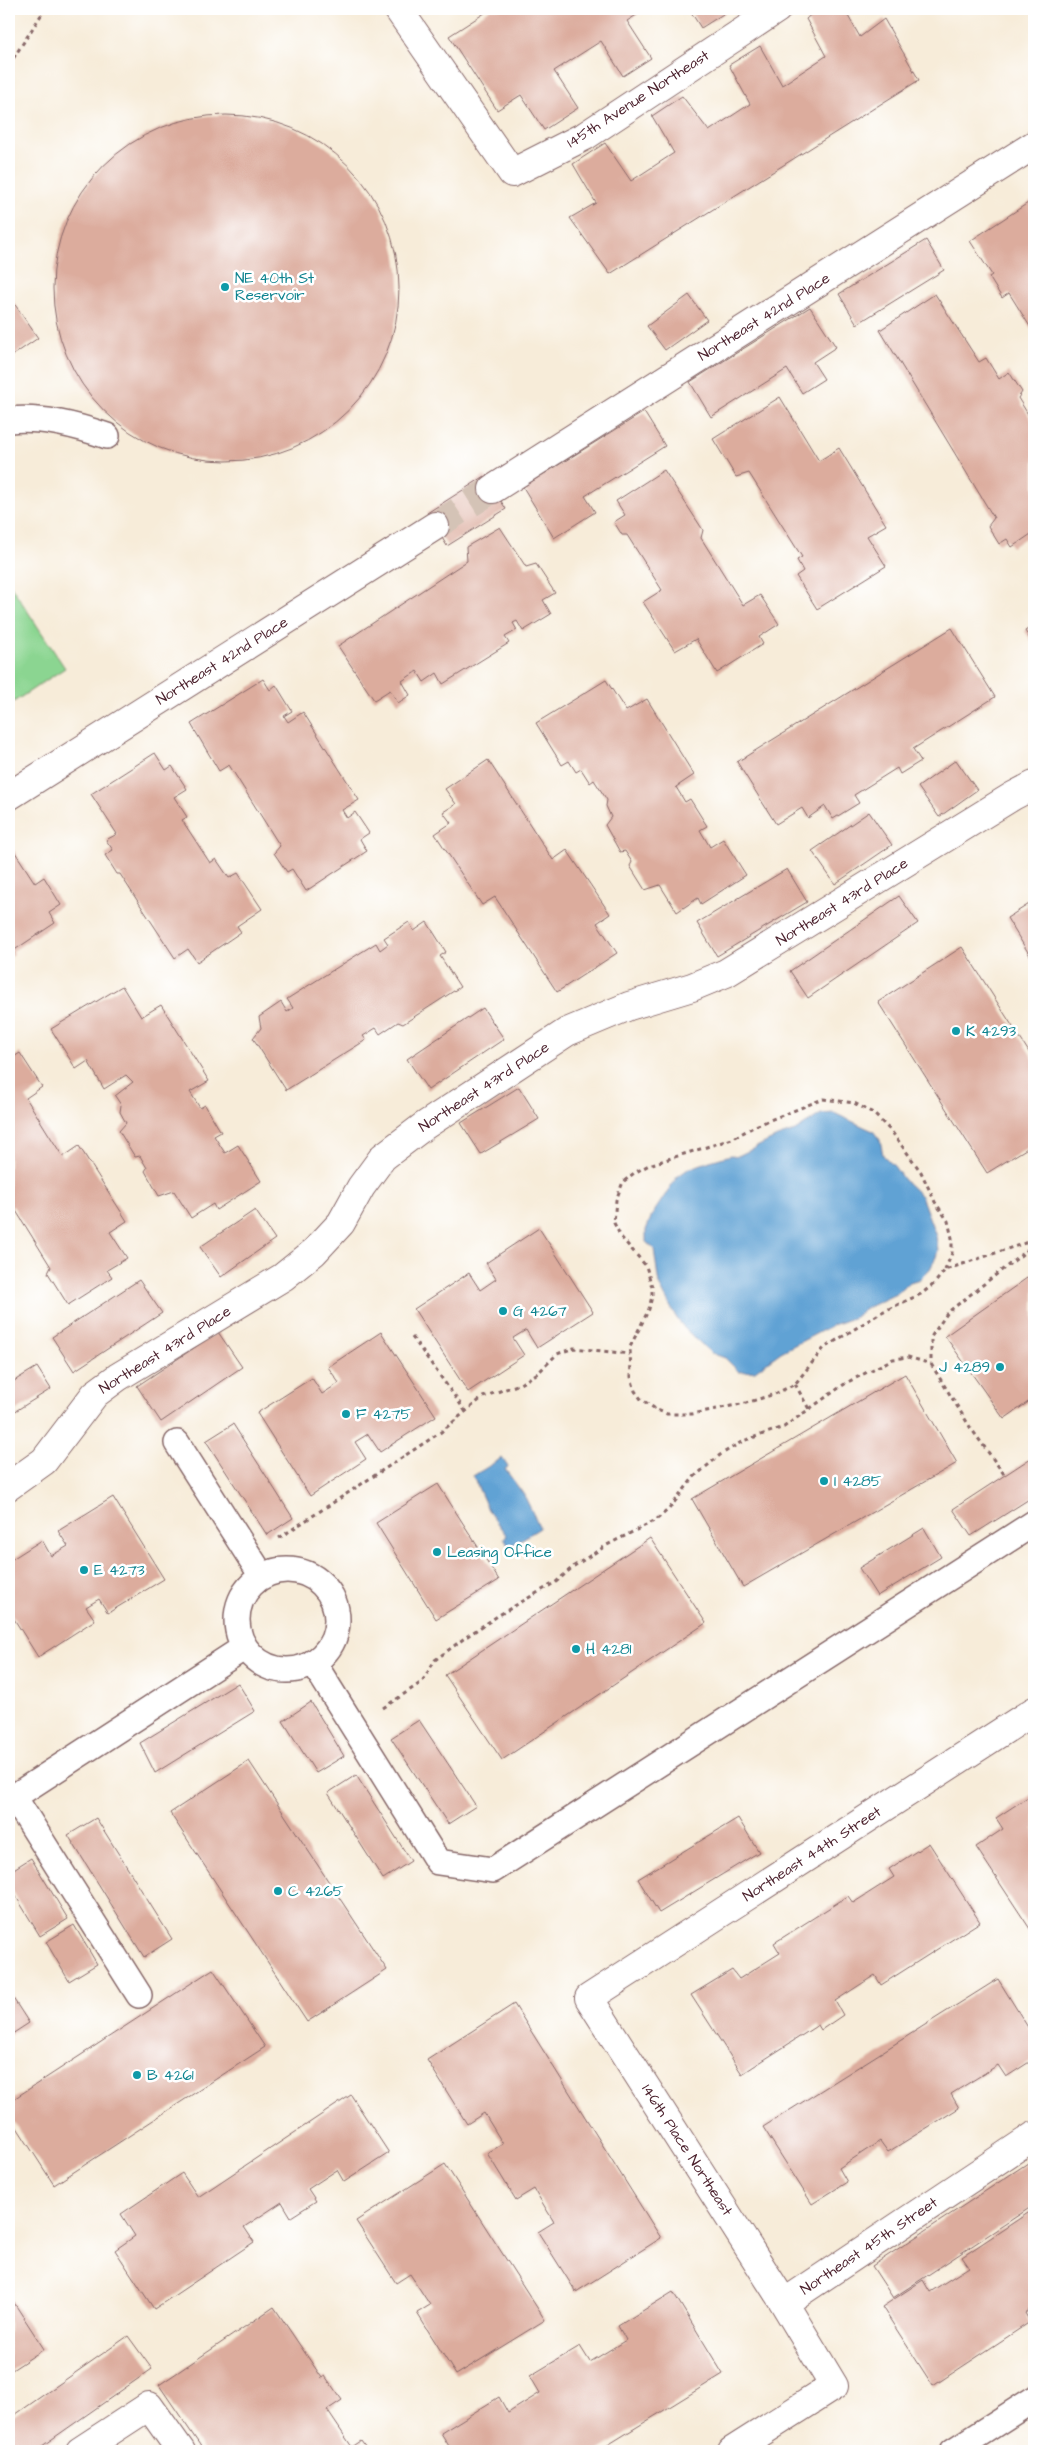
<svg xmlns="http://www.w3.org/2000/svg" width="1043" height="2460" viewBox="0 0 1043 2460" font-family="'Architects Daughter',sans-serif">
  <rect width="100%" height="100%" fill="#fff"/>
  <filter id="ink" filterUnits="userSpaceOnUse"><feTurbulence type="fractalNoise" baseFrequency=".02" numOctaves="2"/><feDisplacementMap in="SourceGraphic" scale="10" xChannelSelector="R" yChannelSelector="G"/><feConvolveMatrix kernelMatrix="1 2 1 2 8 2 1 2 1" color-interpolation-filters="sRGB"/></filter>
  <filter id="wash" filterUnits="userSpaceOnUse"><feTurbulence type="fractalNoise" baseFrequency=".0096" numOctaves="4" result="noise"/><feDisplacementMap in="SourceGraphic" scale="20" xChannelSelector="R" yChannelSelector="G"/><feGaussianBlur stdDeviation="1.12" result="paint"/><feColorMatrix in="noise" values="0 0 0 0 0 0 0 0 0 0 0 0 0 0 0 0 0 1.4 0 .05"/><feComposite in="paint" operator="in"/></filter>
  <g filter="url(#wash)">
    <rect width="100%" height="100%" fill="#f7ecd9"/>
    <path fill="#8bd591" stroke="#6a7a5e" d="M9,583l56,85 -56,37z"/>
    <path fill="#61a2d4" stroke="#566080" d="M834,1113l39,18 7,9 3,15 11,11 9,13 18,17 15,40 2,14 -2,7 -6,12 -10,10 -10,3 -14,12 -32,15 -9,8 -22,8 -52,27 -26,19 -16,1 -14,-14 -14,-5 -26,-24 -9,-12 -17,-32 -5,-36 -8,-7v-12l6,-15 25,-38 11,-8 22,-8 21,-6 7,1 39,-19 18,-6 26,-17z
      M502,1458l6,9 -3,2 19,26 16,33 -31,19 -5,-9 3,-2 -18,-24 -16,-36z"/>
    <g id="blocks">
      <path fill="#dcac9d" d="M491,9h155l-19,12 24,37 -28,18 -22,-35 -47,30 24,37 -34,22 -23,-35 -24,15 -48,-74z
        M689,9h42l-30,19z
        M817,9h27l16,28 24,-18 35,61 -309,194 -40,-56 26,-15 -23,-39 32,-21 26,38 43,-28 -22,-37 30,-20 27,35 41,-27 -21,-39 31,-19 22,39 44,-29 -20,-37z
        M53 288a173 173 0 1 1 346 0a173 173 0 1 1-346 0Z
        M1034,199v134l-25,-40 -7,5 -13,-21 3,-2 -22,-34z
        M926,240l18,30 -87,54 -18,-30z
        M935,294l44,68 7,-4 13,21 10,-7 13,20 -4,6 16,26v108l-22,15 -5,-8 -8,5 -11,-18 6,-8 -114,-188z
        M689,295l18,25 -42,30 -18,-24z
        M9,296l29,42 -29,20z
        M810,307l26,40 -23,15 11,17 -22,14 -15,-24 -76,48 -21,-35z
        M780,397l39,64 20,-13 47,77 -19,11 19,30 -69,43 -21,-33 7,-5 -6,-11 5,-3 -53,-84 -13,4 -23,-38z
        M644,412l21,34 -80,50 10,16 -41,26 -31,-51z
        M664,470l39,60 -2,8 42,67 17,-10 19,29 -20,13 4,7 -46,29 -21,-34 -21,12 -32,-49 19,-12 -35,-55h-5l-8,-13 11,-7 -9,-14z
        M485,476l21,33 -59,37 -20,-33z
        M500,527l26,40 10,-3 19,29 -12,7 8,14 -28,17 -6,-10 -4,2 4,7 -12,7 4,6 -66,41 -6,-11 -13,9 -7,-11 -15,10 8,14 -12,8 -8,-13 -16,10 -36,-54 129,-85 -1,-14z
        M1034,625v20l-9,-14z
        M952,628l43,69 -82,52 8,12 -21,13 -3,-6 -43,27 5,8 -26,16 -8,-13 -17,12 -6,-10 -26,16 -39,-62z
        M263,679l7,11 6,-5 16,26 -8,5 4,6 15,-10 56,88 -17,10 5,8 8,-6 14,21 -9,6 7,12 -61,40 -14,-22 -5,3 -13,-19 6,-7 -51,-81 -10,6 -28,-47z
        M606,680l20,31 21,-12 47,76 -18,12 9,15 5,-3 17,27 -7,4 10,17 13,-8 23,36 -45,29 -3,-6 -21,14 -17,-27 -15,5 -15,-24 2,-4 -7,-11 -5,1 -15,-27 6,-8 -5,-11 1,-6 -13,-20 -4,3 -9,-14 -5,3 -7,-11 -7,4 -26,-42z
        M155,753l11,17 6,-4 15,23 -13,8 13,20 -5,3 28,43 6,-4 13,19 9,-5 24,36 -25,17 4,6 -44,30 -9,-13 -13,9 -55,-84h-3l-12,-19 8,-5 -7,-10 11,-6 -26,-40z
        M488,760l65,100 14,-10 43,64 -13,9 20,30 -60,39 -62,-95 -13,8 -47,-71 16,-11 -8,-11 13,-8 -11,-15z
        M956,760l21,30 -38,27 -21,-30z
        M869,812l23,33 -57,39 -23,-33z
        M11,846l24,37 9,-6 17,28 -12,8 6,10 -42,28 1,3 -5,4v-111z
        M787,869l20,33 -90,54 -20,-33z
        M899,896l19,27 -110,75 -18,-27z
        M1034,901v61l-27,-44z
        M409,922l5,9 13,-9 19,30 -6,4 20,31 -57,37 -5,-2 -18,12 -4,-6 -13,8 3,4 -80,50 -33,-52 8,-10 -2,-11 22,-15 6,10 6,-4 -6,-9 89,-56 4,7 8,-6 -4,-6z
        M962,947l72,113v84l-47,29 -109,-171z
        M122,986l19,31 20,-12 48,76 -19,11 10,16 5,-3 16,27 -7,4 11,17 13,-8 23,36 -45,29 -3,-6 -22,14 -17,-27 -15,5 -14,-25 2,-3 -7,-12 -5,1 -16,-26 7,-8 -6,-11 1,-7 -6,-9 18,-14 -7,-7 -22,14 -16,-28 -12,8 -25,-40z
        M483,1008l21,31 -76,51 -21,-31z
        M20,1053l22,34 -16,11 37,59 16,-11 48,75 -17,11 17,26 -20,12 5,7 -44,28 -20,-32 3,-6 -38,-61 -4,3v-149z
        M519,1087l20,32 -58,35 -20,-31z
        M255,1210l20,29 -54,38 -21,-30z
        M539,1228l54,84 -56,36 -11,-18 -13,8 11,17 -56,37 -54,-83 55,-36 11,17 16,-11 -10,-16z
        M1034,1273v125l-30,21 -59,-83z
        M139,1280l23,33 -88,58 -22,-34z
        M218,1332l24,35 -81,55 -24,-36z
        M381,1332l55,84 -56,36 -12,-18 -13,8 11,17 -56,37 -53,-83 55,-35 10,16 17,-11 -11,-16z
        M37,1367l14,22 -42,26v-31z
        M905,1374l52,89 -214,124 -51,-88z
        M233,1424l60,94 -26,17 -61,-94z
        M1034,1456v40l-63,40 -18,-27z
        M438,1484l61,96 -63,39 -60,-96z
        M113,1497l51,82 -56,34 -9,-14 -13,8 9,13 -57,37 -29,-46v-50l33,-21 9,16 17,-10 -10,-15z
        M924,1528l17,29 -64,39 -18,-28z
        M650,1538l56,85 -204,137 -57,-85z
        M238,1683l17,28 -100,62 -15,-30z
        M311,1702l33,54 -28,17 -33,-52z
        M419,1720l57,86 -28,18 -57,-86z
        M249,1761l138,209 -80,52 -137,-209z
        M356,1775l55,86 -28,18 -55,-86z
        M1034,1793v142l-58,-88 27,-18 -7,-11z
        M96,1818l76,121 -28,18 -76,-122z
        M738,1818l21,34 -100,61 -21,-34z
        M929,1843l51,79 -99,63 -6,-10 -40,26 8,14 -22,15 -3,-5 -76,49 -51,-79 41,-25 7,9 41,-26 -6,-10 74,-47 5,7 41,-26 -5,-8z
        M31,1858l37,61 -28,17 -31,-51v-13z
        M74,1925l23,39 -28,17 -23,-39z
        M213,1969l52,78 -211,138 -45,-70v-13z
        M998,1979l36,58v22l-28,18 -8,-12 -47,29 8,14 -71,44 -8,-11 -41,27 8,14 -35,22 -49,-77z
        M9,1992l20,31 -20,13z
        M514,2004l147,234 -85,54 -38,-60 16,-10 -20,-33 -18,11 -29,-47 16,-9 -19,-31 -17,11 -40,-64z
        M351,2095l38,58 -45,29 -7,-12 -29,19 8,12 -25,16 -9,-15 -38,25 10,15 -100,67 -39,-59 20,-14 -14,-22 61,-41 16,24z
        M1034,2159v46l-141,93 -21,-32z
        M445,2164l100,156 -89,55 -39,-62 13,-8 -20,-31 -14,9 -40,-62z
        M1034,2209v98l-9,6 5,9 -97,64 -51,-79 41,-27 7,12 39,-25 -7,-10z
        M673,2292l50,82 -125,77h-146l-11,-18 58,-36 9,16 32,-20 -10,-17 50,-30 10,16 36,-22 -8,-14z
        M9,2295l35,54 -35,23z
        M274,2307l48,71 3,-2 17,24 -15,10 25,37 9,-6 7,10h-164l-45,-66z
        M128,2336l24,33 -117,82h-26v-32z"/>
    </g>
  </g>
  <g filter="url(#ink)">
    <use href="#blocks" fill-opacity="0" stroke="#876768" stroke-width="1"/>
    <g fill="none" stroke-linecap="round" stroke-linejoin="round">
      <path stroke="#d4c3b6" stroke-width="28" stroke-dasharray="28 14" stroke-linecap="butt" d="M435,526l58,-37"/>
      <defs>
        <path id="service" d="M9,420c34,-3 66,5 98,16
          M177,1443l85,133
          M237 1620a50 50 0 1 1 100 0a50 50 0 1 1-100 0Z
          M313,1662l125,200 55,8 541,-347
          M14,1797l125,198
          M9,1800l236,-153
          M953,2451l81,-52"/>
        <path id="minor" d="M398,9l114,164 73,-37 192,-127
          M493,489l541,-344
          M9,796l426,-270
          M9,1486l35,-25 51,-67 23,-17 165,-100 31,-25 27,-29 20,-36 22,-30 41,-31 143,-94 62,-26 63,-19 34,-14 287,-177 21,-11
          M784,2303l-195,-305 445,-287
          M80,2451l69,-45 32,45
          M732,2451l102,-65 -50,-83 250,-167"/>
      </defs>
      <use href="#service" stroke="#876768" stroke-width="28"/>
      <use href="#minor" stroke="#876768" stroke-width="30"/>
      <path stroke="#876768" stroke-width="3" stroke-dasharray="4 4" stroke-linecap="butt" d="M9,65l36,-56
        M945,1270l7,-17v-15l-4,-17 -13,-19 -14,-30 -29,-40 -19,-19 -19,-10 -31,-4 -68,27 -23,13 -83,26 -15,8 -11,9 -7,18 -2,23 7,14 25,29 6,21v9l-3,13 -19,38 1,30 4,14 6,8 16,11 10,4h25l54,-11 29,-9 20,-10 29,-36 58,-36 39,-18 13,-10 11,-14 89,-30
        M412,1337l54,75
        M795,1384l14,25
        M1004,1474l-34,-47 -39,-63v-27l17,-25 86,-67
        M279,1538l162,-106 42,-35 37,-13 18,-11 19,-19 17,-6 56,6
        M383,1708l39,-26 13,-22 31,-23 33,-22 57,-33 18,-16 33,-21 49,-25 13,-11 25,-32 26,-22 23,-14 41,-14 62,-44 47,-24 15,-2 23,7"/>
      <use href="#service" stroke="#fff" stroke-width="25"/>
      <use href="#minor" stroke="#fff" stroke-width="28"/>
    </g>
  </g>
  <g fill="#0f9aa8" stroke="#fff" stroke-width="2">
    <circle cx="225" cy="287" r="5"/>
    <circle cx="956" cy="1031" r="5"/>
    <circle cx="503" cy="1311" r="5"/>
    <circle cx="1000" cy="1367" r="5"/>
    <circle cx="346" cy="1414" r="5"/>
    <circle cx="824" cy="1481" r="5"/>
    <circle cx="437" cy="1552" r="5"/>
    <circle cx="84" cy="1570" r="5"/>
    <circle cx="576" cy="1649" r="5"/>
    <circle cx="278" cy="1891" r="5"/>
    <circle cx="137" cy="2075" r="5"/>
  </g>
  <g text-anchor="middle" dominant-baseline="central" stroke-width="5" stroke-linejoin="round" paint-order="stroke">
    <g font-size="15" fill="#4a1f2b" stroke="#fff">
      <text transform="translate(638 99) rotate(-33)">145th Avenue Northeast</text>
      <text transform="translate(764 317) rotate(-32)">Northeast 42nd Place</text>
      <text transform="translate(222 661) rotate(-32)">Northeast 42nd Place</text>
      <text transform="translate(842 902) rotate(-32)">Northeast 43rd Place</text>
      <text transform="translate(484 1087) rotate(-33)">Northeast 43rd Place</text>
      <text transform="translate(165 1350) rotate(-32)">Northeast 43rd Place</text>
      <text transform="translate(812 1854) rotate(-33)">Northeast 44th Street</text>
      <text transform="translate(687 2150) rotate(57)">146th Place Northeast</text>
      <text transform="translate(869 2246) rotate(-34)">Northeast 45th Street</text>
    </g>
    <g font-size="15" fill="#0d838f" stroke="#fff" text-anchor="start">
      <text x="235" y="278">NE 40th St<tspan x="235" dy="17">Reservoir</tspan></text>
      <text x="966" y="1031">K 4293</text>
      <text x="513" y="1311">G 4267</text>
      <text x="990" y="1367" text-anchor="end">J 4289</text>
      <text x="356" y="1414">F 4275</text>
      <text x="834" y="1481">I 4285</text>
      <text x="447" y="1552">Leasing Office</text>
      <text x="94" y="1570">E 4273</text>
      <text x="586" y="1649">H 4281</text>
      <text x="288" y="1891">C 4265</text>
      <text x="147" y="2075">B 4261</text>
    </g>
  </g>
  <rect width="1043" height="2460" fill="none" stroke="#fff" stroke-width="30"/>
</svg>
